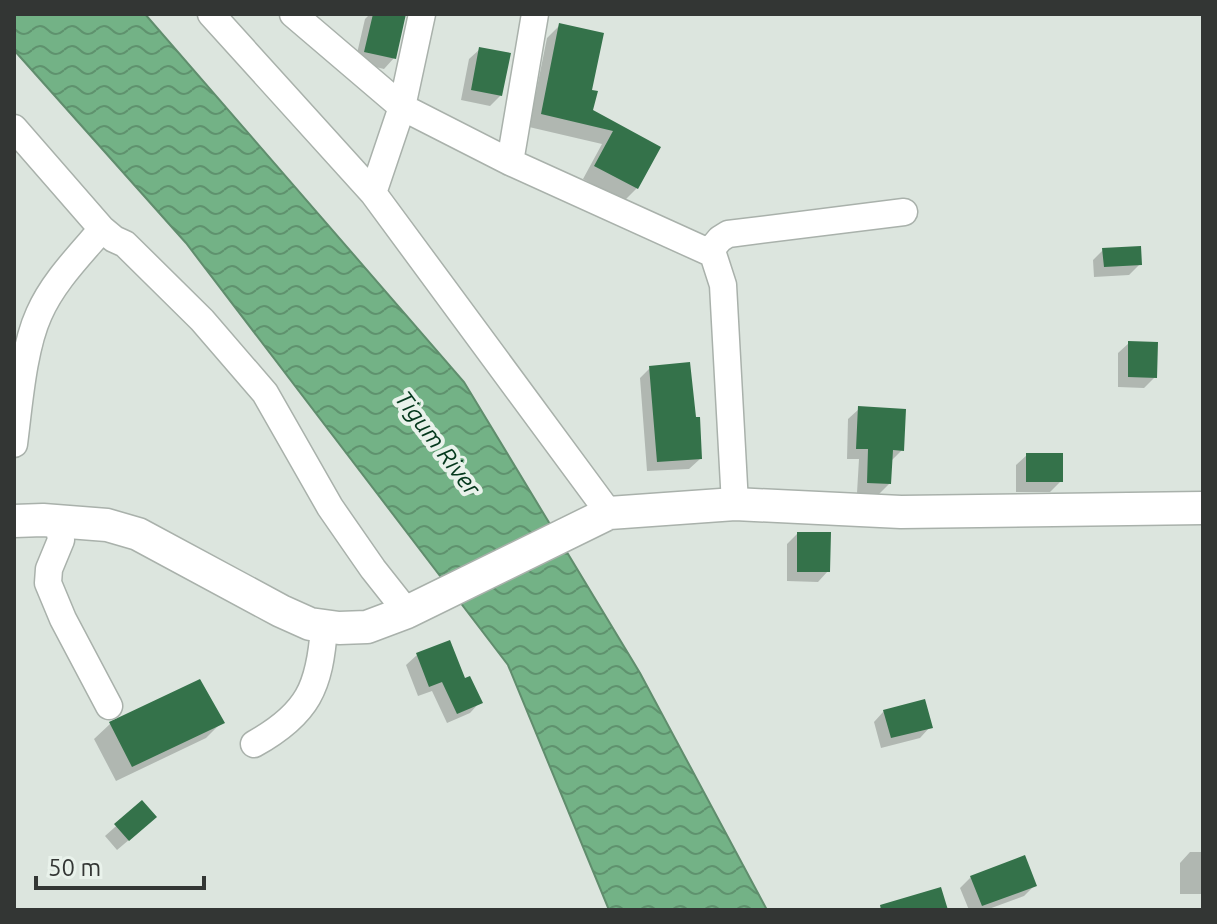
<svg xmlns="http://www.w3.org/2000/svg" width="1217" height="924" viewBox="0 0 1217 924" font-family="Ubuntu,sans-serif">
  <defs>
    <pattern id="water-waves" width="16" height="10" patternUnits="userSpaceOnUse" patternTransform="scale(2)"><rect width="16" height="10" fill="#73b286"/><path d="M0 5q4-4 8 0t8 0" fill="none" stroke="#5f926e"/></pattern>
  </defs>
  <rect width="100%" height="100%" fill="#dce5de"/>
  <path fill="url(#water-waves)" stroke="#608d6d" stroke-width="2" d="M14,14h131l319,368 176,291 127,237h-158l-101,-245 -322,-422 -172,-193z"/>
  <path fill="#0003" d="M370,14h26l-2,44 -10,11 -29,-7 10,-43z
    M560,25l30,66 1,20 67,36 -21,41 -13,13 -41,-22 19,-35 -73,-17 18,-89z
    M480,49l21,46 -11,11 -29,-6 8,-41z
    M1103,250l37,14 -11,11 -35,2 -1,-17z
    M1129,343l26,34 -11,11 -26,-1v-34z
    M650,368l50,91 -11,10 -42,2 -7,-93z
    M859,409l43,41 -12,12 -1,22 -10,10 -22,-1 2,-34h-12l1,-40z
    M1027,455l34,26 -11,11h-34v-27z
    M797,534l31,37 -10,11 -31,-1v-37z
    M417,655l47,26 16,21 -10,11 -23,10 -15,-32 -14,5 -12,-31z
    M884,711l46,16 -10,11 -39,10 -7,-26z
    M222,722l-16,16 -90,43 -22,-42 16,-15z
    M142,803l1,25 -26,22 -12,-14z
    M1190,852h13v42h-23v-31z
    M971,877l64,8 -11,11 -38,14h-17l-9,-22z"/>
  <path fill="#34724a" d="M373,14h33l-10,45 -32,-7z
    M559,23l45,10 -12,57 6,1 -5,19 68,37 -23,42 -44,-23 19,-35 -72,-17z
    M479,47l32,6 -9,43 -31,-6z
    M1141,246l1,19 -38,2 -2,-19z
    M1128,341l30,1 -1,36 -29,-1z
    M690,362l6,55h4l2,42 -45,3 -8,-96z
    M858,406l48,3 -2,42 -11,-1 -2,34 -24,-1 1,-34h-12z
    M1026,453h37v29h-37z
    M797,532h34l-1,40h-33z
    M450,640l15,38 5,-2 13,27 -26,11 -15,-32 -13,5 -13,-34z
    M200,679l25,44 -93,44 -23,-45z
    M925,699l8,29 -42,10 -8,-28z
    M142,800l15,17 -28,24 -15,-17z
    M1025,855l12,31 -55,20 -12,-30z
    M941,887l7,23h-67l-1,-5z"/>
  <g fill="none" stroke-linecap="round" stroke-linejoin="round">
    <defs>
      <path id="minor" d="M211,14l162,179 236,320
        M293,14l109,93 108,55 203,92 10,31 12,219
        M14,128l88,101 12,10 11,5 77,76 63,73 65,114 43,62 34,43
        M510,162l25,-148
        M373,193l29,-86 20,-93
        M709,252l11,-13 8,-5 176,-22
        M14,444c5,-38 9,-95 25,-130 14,-32 40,-58 63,-85
        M58,521l3,19 -12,29 -1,14 15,36 46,87
        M254,744c54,-30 66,-57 70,-117"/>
      <path id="tertiary" d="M14,521l29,-1 64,5 31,9 143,77 29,13 29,4 28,-1 40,-15 202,-99 126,-9 166,8 302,-4"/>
    </defs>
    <use href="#minor" stroke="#a9b1ab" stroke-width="29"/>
    <use href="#tertiary" stroke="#a9b1ab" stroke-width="35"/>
    <use href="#minor" stroke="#fff" stroke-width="26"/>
    <use href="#tertiary" stroke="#fff" stroke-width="32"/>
  </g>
  <g text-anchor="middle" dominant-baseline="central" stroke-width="8" stroke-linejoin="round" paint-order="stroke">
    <g font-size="24" font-style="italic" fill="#04381c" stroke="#e9f2eb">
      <text transform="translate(438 443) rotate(53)">Tigum River</text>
    </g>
  </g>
  <rect width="1217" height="924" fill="none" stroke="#333634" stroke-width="32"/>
  <path d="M36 876v12h168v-12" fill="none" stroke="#333634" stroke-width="4"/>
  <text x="48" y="876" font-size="24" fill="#333634" stroke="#e9f2eb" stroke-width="6" paint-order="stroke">50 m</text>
</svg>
